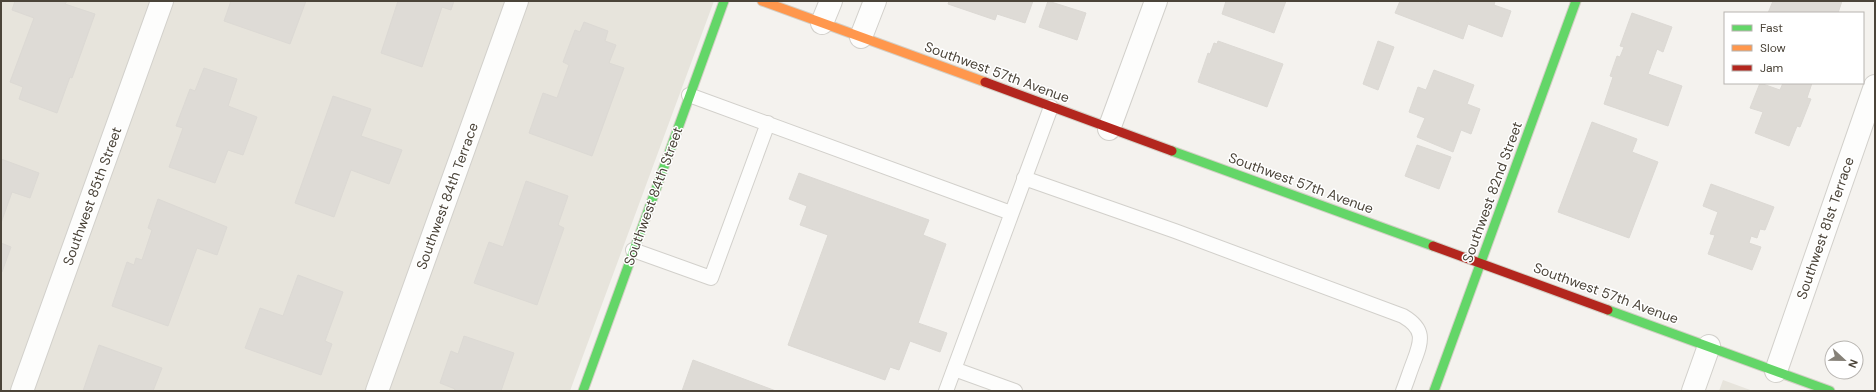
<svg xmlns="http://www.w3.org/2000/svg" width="1876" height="392" viewBox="0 0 1876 392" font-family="'DM Sans',sans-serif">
  <rect width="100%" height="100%" fill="#f4f2ee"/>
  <path fill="#e7e4dc" d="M1,1h713l-144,390h-569z
    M1723,380l30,11h-34z"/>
  <path fill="#dedbd6" stroke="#dcd9d4" d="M15,1h52l-2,3 30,10 -23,64 -2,-1 -13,36 -38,-14 4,-12 -13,-5 24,-64 -22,-8z
    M231,1h75l-16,43 -66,-23z
    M398,1h56l-3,9 -9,-3 -20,60 -41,-14z
    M949,1h84l-8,22 -28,-9 -2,6 -47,-16z
    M1048,1l38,12 -9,27 -38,-13z
    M1226,1h60l-12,32 -52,-19z
    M1400,1h35l5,2 1,-2h54l-1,4 17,6 -9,26 -34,-13 -5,15 -68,-26z
    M1773,1h69l-4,12h-70z
    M1632,13l40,14 -9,25 -6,-3 -9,25 34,12 -14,40 -64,-22 9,-27 -3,-1 7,-20 3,1 4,-10 -4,-1z
    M584,22l24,9 -3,10 11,4 -7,18 15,5 -32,88 -63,-23 14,-40 14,5 12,-33 -6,-3 12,-32 5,2z
    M1218,41l65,23 -16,43 -69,-25 10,-29 2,1 4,-11 3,1z
    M1378,41l16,6 -16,43 -15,-6z
    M204,68l33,11 -9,27 29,11 -14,38 -15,-5 -13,33 -46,-16 14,-39 -7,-2 14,-37 5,2z
    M1434,70l40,15 -7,19 13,5 -9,25 -10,-4 -8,22 -36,-15 8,-19 -16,-6 9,-25 8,3z
    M1760,83l20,7 3,-7h29l-5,15 4,1 -11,28 -3,-1 -8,20 -34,-13 8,-21 -13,-4z
    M333,96l38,13 -10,27 41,14 -13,34 -38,-14 -17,47 -39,-14z
    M1592,122l45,17 -5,13 26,10 -29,76 -71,-26z
    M1417,145l34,12 -12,32 -34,-13z
    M1,159l38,14 -9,25 -18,-6 -11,31z
    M799,173l130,47 -6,15 23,9 -28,79 29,10 -7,19 -30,-11 -11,29 -9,-3 -5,13 -97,-35 40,-110 -28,-10 7,-19 -18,-7z
    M526,181l42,15 -10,29 6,3 -27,77 -63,-22 15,-41 14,5z
    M1711,184l63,23 -9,23 -5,-1 -3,9 -6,-2 -2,7 12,4 -9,23 -44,-16 7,-19 -5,-1 8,-22 -15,-6z
    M158,199l69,28 -10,28 -20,-7 -29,78 -56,-20 15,-44 7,3 2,-7 6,2 10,-30 -4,-2z
    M1,243l10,4 -9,25h-1z
    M298,275l45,17 -18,49 7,3 -11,31 -76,-27 15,-40 23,8z
    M464,336l50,17 -13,38h-47l1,-2 -15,-6 11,-32 7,3z
    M99,345l63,23 -9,23h-70z
    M693,360l83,31h-94z"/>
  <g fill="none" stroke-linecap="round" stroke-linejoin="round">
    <defs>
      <path id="lane" d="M689,95l322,118
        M1024,178l151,53 228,85c22,13 19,24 11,45 -4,10 -7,20 -11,30
        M633,250l78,28 57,-155
        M954,369l61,22
        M946,391l105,-284"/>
      <path id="street" d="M822,23l9,-22
        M861,37l14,-36
        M1109,129l47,-128
        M1776,371l99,-285
        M22,391l140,-390
        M377,391l140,-390
        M1693,391l16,-45"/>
      <path id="fast" d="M1172,151l261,95
        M1608,310l222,81
        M583,391l141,-390
        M1434,391l142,-390"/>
      <path id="slow" d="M762,1l223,81"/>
      <path id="jam" d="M985,82l187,69
        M1433,246l175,64"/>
    </defs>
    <use href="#lane" stroke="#d2d0cb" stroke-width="16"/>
    <use href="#street" stroke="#d2d0cb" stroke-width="24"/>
    <use href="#fast" stroke="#d3cfc5" stroke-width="11"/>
    <use href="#slow" stroke="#d3cfc5" stroke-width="11"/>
    <use href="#jam" stroke="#d3cfc5" stroke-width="11"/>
    <use href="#lane" stroke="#fdfdfc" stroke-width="14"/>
    <use href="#street" stroke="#fdfdfc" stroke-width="22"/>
    <use href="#fast" stroke="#63d668" stroke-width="9"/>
    <use href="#slow" stroke="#ff974d" stroke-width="9"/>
    <use href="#jam" stroke="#b3261e" stroke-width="9"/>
  </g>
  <g text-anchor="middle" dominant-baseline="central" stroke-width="3" stroke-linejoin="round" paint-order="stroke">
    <g font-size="14" fill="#4b4439" stroke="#fff">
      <text transform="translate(997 72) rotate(20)">Southwest 57th Avenue</text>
      <text transform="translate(1301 183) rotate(20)">Southwest 57th Avenue</text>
      <text transform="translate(1492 192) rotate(-70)">Southwest 82nd Street</text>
      <text transform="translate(92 196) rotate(-70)">Southwest 85th Street</text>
      <text transform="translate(447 196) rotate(-70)">Southwest 84th Terrace</text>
      <text transform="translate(653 196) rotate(-70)">Southwest 84th Street</text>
      <text transform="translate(1825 228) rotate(-71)">Southwest 81st Terrace</text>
      <text transform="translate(1606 293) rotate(20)">Southwest 57th Avenue</text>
    </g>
  </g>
  <rect width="1876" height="392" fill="none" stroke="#4b4439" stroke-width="4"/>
  <rect x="1724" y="12" width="140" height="72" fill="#ffffff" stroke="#b7b4b0"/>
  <rect x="1732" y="25" width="20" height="6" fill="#63d668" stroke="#b7b4b0"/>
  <text x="1760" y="32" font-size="12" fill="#4b4439">Fast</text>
  <rect x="1732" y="45" width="20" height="6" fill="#ff974d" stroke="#b7b4b0"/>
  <text x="1760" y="52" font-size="12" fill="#4b4439">Slow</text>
  <rect x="1732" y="65" width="20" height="6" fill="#b3261e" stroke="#b7b4b0"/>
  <text x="1760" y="72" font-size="12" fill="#4b4439">Jam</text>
  <g transform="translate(1844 360) rotate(112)"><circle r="19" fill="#ffffff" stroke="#b7b4b0"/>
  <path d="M0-3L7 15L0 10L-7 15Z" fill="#868178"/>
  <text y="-6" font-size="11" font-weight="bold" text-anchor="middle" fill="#4b4439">N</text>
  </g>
</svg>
